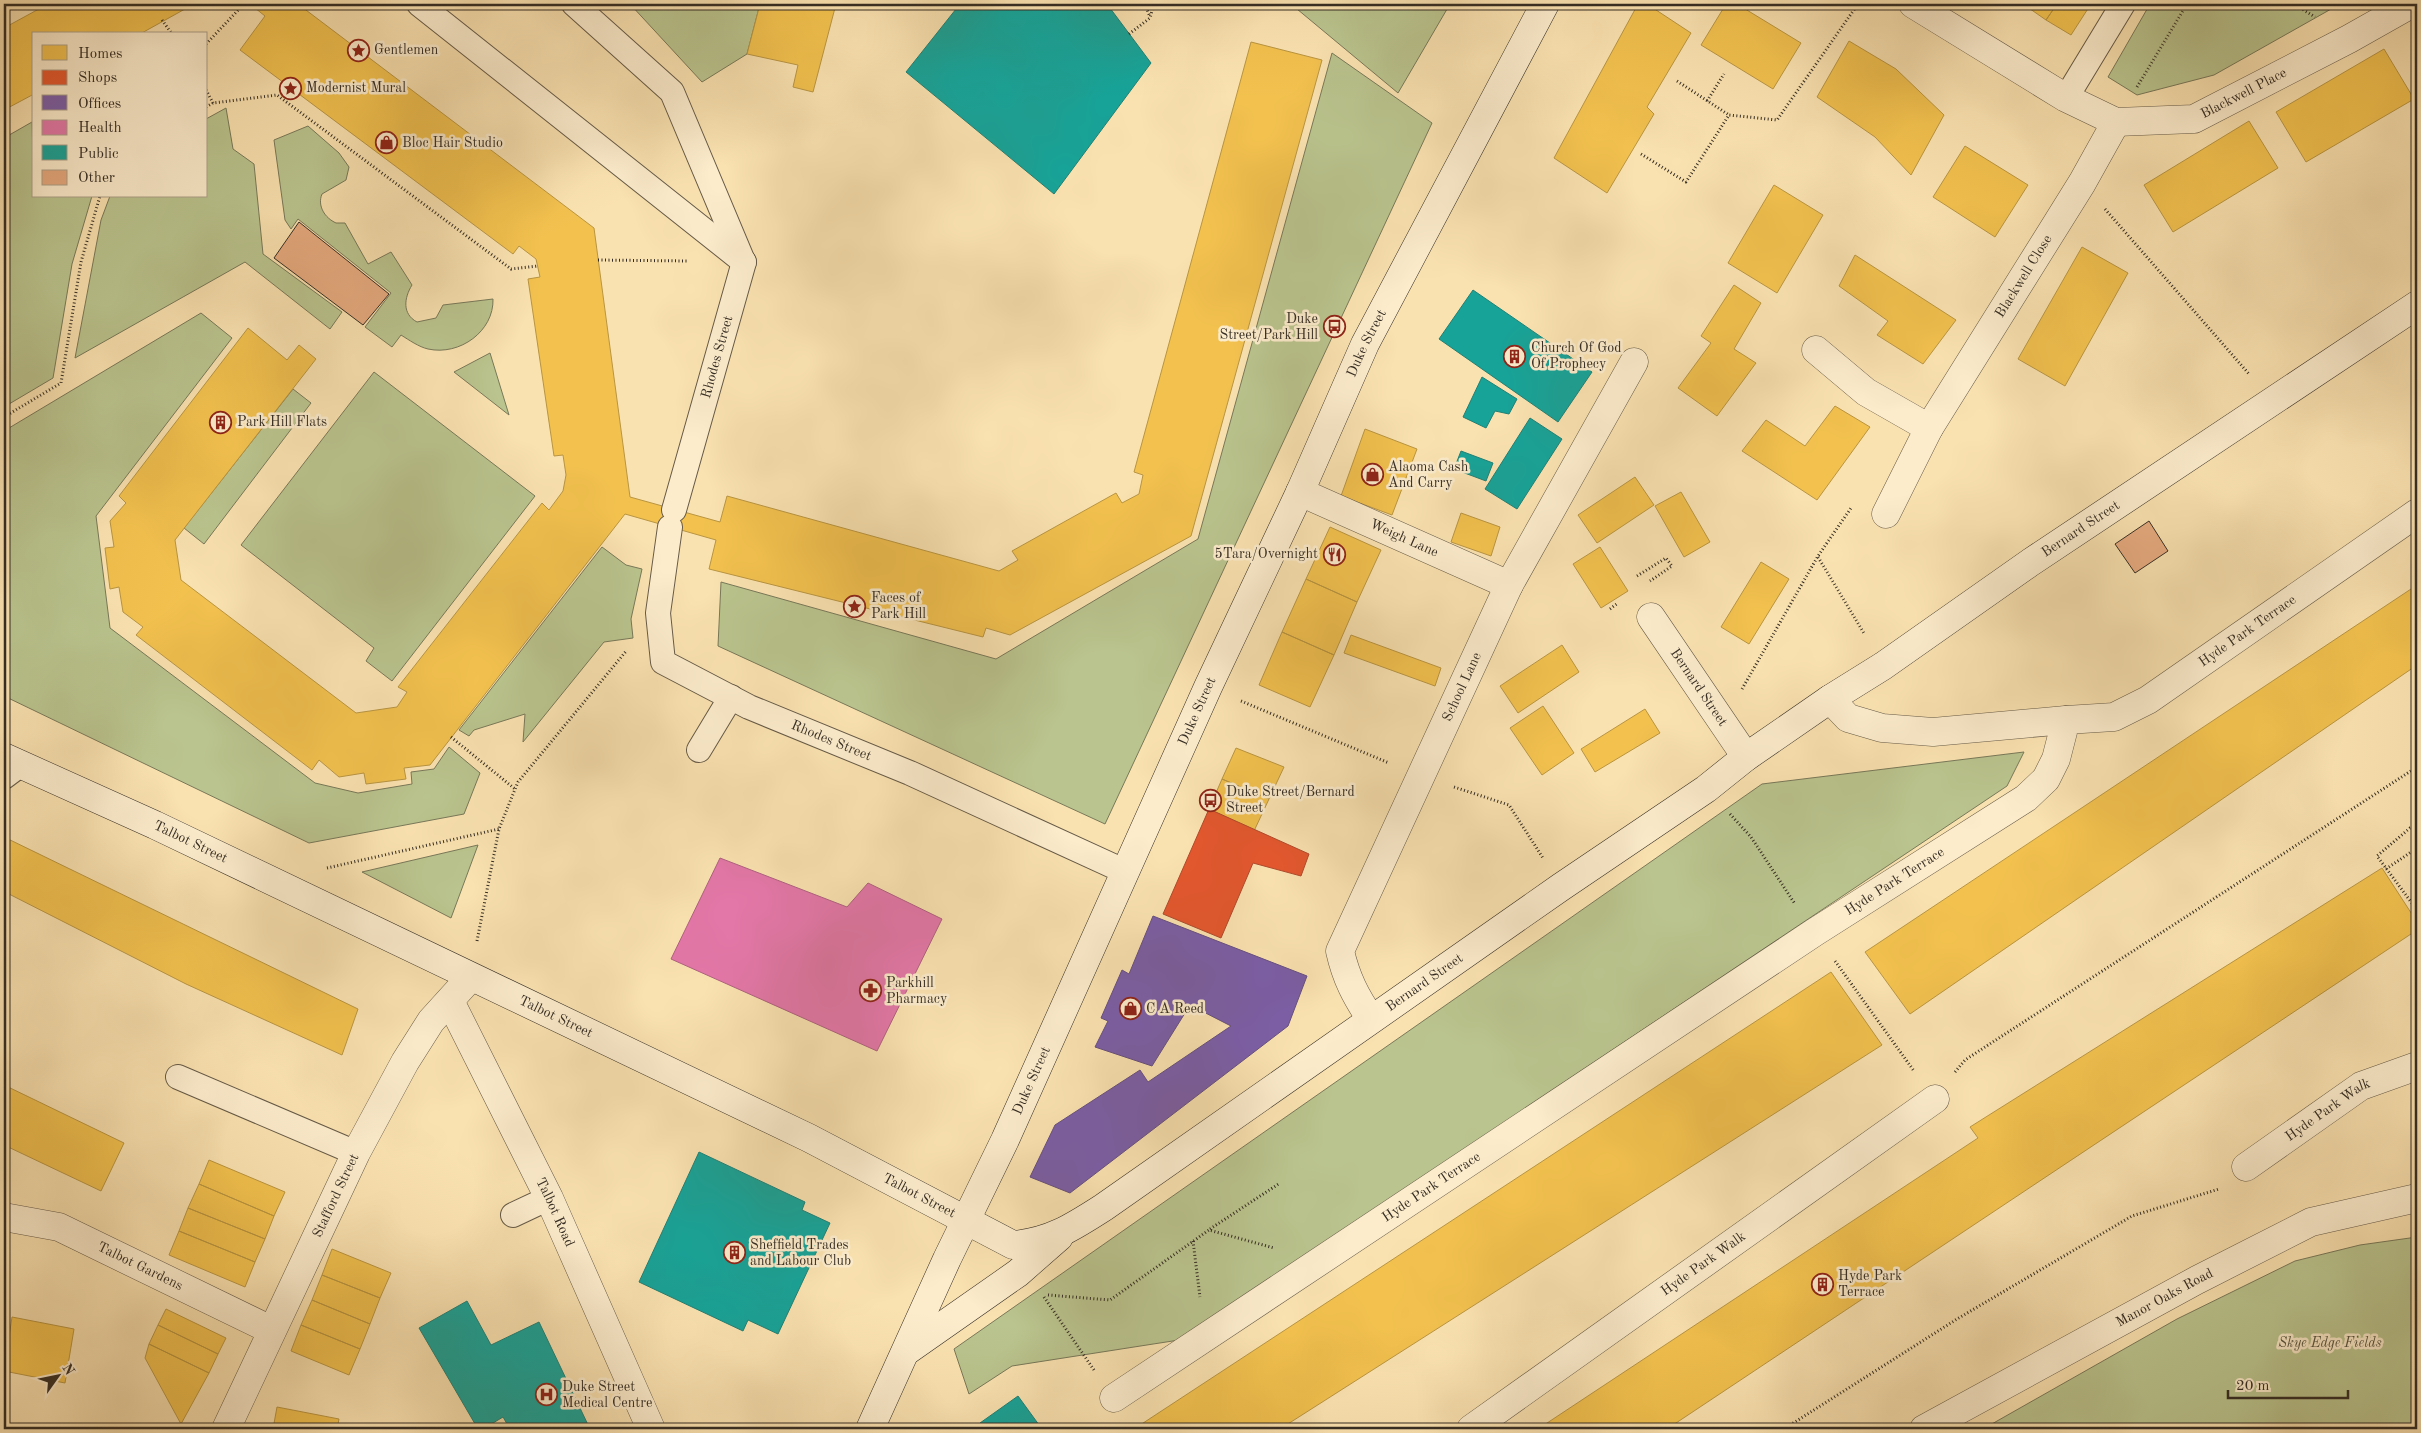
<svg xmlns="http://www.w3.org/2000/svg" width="2421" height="1433" viewBox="0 0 2421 1433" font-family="'Old Standard TT',serif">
  <rect width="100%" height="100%" fill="#fae2b0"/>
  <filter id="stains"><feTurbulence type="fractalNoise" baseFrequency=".004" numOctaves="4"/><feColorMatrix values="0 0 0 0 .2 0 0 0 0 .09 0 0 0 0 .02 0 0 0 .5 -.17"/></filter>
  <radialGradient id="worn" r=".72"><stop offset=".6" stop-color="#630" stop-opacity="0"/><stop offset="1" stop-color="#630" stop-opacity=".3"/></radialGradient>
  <path fill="#bac48e" stroke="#787859" d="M630,4h130l-13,50 -45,28z
    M1291,4h159l-52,89z
    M2150,4h190l-126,71 -77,20 -29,-18z
    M1332,53l100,70 -327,701 -387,-178 3,-64 275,77 202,-120z
    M226,108l7,41 21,15 9,90 79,58 -12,17 -85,-67 -170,96 26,-138 9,-24h96v-77z
    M32,122l2,74h58l-20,68 -19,114 -49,29v-269z
    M308,126l31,27 10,14 -3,13 -24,14c-5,12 3,24 14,29h9l23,41 23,-12 21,33c-8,13 -10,29 5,37l19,-4 7,-13 50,-6c1,32 -33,57 -65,50 -9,-2 -19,-9 -27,-14l-9,12 -27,-20 26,-34 -93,-74 -7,10 -6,-9 -11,-80z
    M201,313l31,25 -136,178 14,112 205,155 43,10 54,-9 -1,-12 23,-3 15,-22 31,26 -16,41 -155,29 -305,-147v-265z
    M490,353l19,62 -55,-43z
    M374,372l161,124 -143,185 -26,-20 8,-13 -133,-103z
    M293,389l18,14 -107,141 -20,-16z
    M602,547l24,18 16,4 -11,50 2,19 -29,4 -81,100 2,-28 -51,16 -5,6 -10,-6z
    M2024,752l-17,34 -828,554 -167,26 -43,28 -15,-45 808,-565z
    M478,845l-27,73 -89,-46z
    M2417,1237v192h-434l194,-110 118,-58 65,-16z"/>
  <path fill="#f2c14e" stroke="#b99541" d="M48,4h146l-54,30h-106v60l-30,16v-82z
    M250,4h48l296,224 36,269 90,25 7,-26 272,75 19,-11 -6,-9 104,-58 6,10 17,-9 4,-19 -9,-3 117,-430 71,18 -131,476 -181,99 -24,-7 -3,9 -274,-68 7,-29 -91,-26 -195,251 -26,3 2,11 -40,5 -2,-11 -25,4 -20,-17 -7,10 -176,-135 7,-8 -20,-15 -4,-25 -9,2 -5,-41 9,-1 -4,-26 16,-18 -7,-7 129,-168 39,32 12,-15 17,14 -141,181 6,40 175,133 41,-6 10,-15 -9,-5 144,-184 7,7 14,-19 3,-16 -3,-20 -9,1 -26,-177 12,-2 -4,-18 -17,-13 -6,8 -273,-204 25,-34z
    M760,4h76l-23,88 -20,-5 5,-22 -51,-11z
    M1638,4h9l44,29 -44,74 7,7 -47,79 -53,-35z
    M1726,4h11l64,39 -28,46 -72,-44z
    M2023,4h34l-11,16z
    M2057,4h34l-20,31 -25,-15z
    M1849,41l47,28 48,46 -33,60 -36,-38 -58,-40z
    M2384,49l30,50 -108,63 -30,-50z
    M2249,121l29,47 -105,64 -29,-47z
    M1965,146l63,39 -33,52 -62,-40z
    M1774,185l49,30 -46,78 -49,-30z
    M2082,247l46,26 -63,113 -47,-27z
    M1855,255l101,65 -33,44 -46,-29 11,-14 -49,-35z
    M1734,285l27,18 -27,46 22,14 -39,53 -39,-28 33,-45 -10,-7z
    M1835,406l35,21 -53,73 -75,-49 24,-31 39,26z
    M1365,429l52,20 -25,66 -51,-19z
    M1635,477l19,28 -57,38 -19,-28z
    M1681,492l29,50 -26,15 -29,-51z
    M1461,513l39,14 -9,29 -40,-14z
    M1330,527l51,23 -24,52 -51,-23z
    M1600,547l28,44 -27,17 -28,-44z
    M1761,562l28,17 -40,65 -28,-17z
    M1306,579l51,23 -23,53 -52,-23z
    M2417,585v80l-507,349 -45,-62z
    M1282,632l52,23 -24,52 -51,-22z
    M1351,635l90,33 -6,18 -91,-33z
    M1562,645l17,27 -61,41 -18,-27z
    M1543,706l31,47 -32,22 -32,-47z
    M1645,709l15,24 -65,39 -14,-23z
    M1236,748l48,19 -15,32 -47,-20z
    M1222,779l47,20 -15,32 -45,-22z
    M4,837l354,172 -16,46 -156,-71 -179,-91 -3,3z
    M2382,868l35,54v8l-750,499h-129l440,-291 -8,-11z
    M1831,972l51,73 -602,384h-146z
    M4,1085l120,58 -23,48 -97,-46z
    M209,1160l76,32 -11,24 -75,-32z
    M199,1184l75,32 -9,23 -77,-31z
    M188,1208l77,31 -10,23 -76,-31z
    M179,1231l76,31 -10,25 -76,-32z
    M332,1249l59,24 -11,25 -58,-23z
    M322,1275l58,23 -10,26 -58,-24z
    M312,1300l58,24 -10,25 -59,-24z
    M166,1309l60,29 -8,16 -60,-29z
    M12,1317l62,12 -9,54 -61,-12z
    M158,1325l60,29 -9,19 -60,-29z
    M301,1325l59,24 -11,26 -58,-24z
    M149,1344l60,29 -28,51 -36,-66z
    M277,1407l62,12 -2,10h-64z"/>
  <path fill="#e4572e" stroke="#b04a2b" d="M1209,809l100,45 -8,22 -48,-13 -32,75 -58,-24z"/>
  <path fill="#7b5ea7" stroke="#664f80" d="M1153,916l154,60 -19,50 -218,167 -40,-16 25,-52 85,-55 8,12 83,-56 -41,-21 -38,61 -57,-19 13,-26 -7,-3 21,-48 7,4z"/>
  <path fill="#e377a8" stroke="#af6180" d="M720,858l127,49 21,-24 74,36 -65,132 -206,-92z"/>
  <path fill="#17a398" stroke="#208075" d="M960,4h147l44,59 -97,131 -148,-122z
    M1473,290l119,82 -34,50 -119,-83z
    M1482,377l35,22 -8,15 -14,-3 -9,17 -23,-11z
    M1530,418l32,21 -45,70 -32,-20z
    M1461,451l32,12 -7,18 -32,-12z
    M699,1152l106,50 -3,8 28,13 -52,111 -30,-14 -5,11 -104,-49z
    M467,1301l24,44 48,-23 51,107h-80l-7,-12 -20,12h-5l-59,-101z
    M1018,1396l24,33h-58l-4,-6z"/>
  <path fill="#e6aa7f" stroke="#352d24" d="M299,222l90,72 -26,31 -89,-67z
    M2149,521l19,30 -33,22 -20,-29z"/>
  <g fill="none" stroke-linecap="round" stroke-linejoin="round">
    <defs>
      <g id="lane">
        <path d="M419,4l325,258"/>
        <path d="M574,4l98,88 71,169"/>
        <path d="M2066,98l57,-94"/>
        <path id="s1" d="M674,510l70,-248"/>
        <path id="s2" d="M670,527l-12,86 5,49 86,45 161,66 216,99"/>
        <path d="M699,750l32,-53"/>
        <path d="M4,777l16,-12"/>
        <path d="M178,1077l178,76"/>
        <path d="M513,1215l36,-17"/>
      </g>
      <g id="street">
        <path id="s3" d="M1913,4l153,94 50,24 78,-3 155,-80 62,-35"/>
        <path d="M1816,350l50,42 63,36"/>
        <path id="s4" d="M1300,492l209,93"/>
        <path id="s5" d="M1886,514l43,-86 153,-245 34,-61"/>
        <path id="s6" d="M1651,617l95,140"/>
        <path d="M1830,699l18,19 34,10 51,4 133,-12"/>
        <path id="s7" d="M450,1001l99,197 102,231"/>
        <path id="s8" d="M1371,1019c-15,-22 -25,-41 -31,-68l169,-366 125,-223"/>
        <path id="s9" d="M2246,1167l115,-81 56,-20"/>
        <path id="s10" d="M4,1217l55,10 212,103"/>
        <path id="s11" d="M1114,1398l701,-466 211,-134 20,-19 10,-20 10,-39 48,-3 34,-17 269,-187"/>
        <path id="s12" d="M226,1429l130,-276 49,-91 26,-41 39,-43"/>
        <path id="s13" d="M1471,1429l464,-330"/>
        <path id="s14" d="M1924,1429l273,-149 114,-58 106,-24"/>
      </g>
      <g id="secondary">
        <path id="s15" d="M4,757l151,68 654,313 204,107c37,-3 60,-18 91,-38l457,-320 145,-98 40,-32 84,-58 53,-33 148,-104 386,-257"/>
        <path d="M908,1350l110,-77 41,-36"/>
        <path id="s16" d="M870,1429l77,-170 58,-119 203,-453 92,-195 65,-148 180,-340"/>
      </g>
    </defs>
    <use href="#lane" stroke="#665a47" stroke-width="26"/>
    <use href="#street" stroke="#665a47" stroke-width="29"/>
    <use href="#secondary" stroke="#352d24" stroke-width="29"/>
    <path stroke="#352d24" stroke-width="3" stroke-dasharray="1 2.5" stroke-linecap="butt" d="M1145,4l5,13
      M2294,4l21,13
      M162,20l10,14
      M1129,34l21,-16 4,-14
      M206,44l38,-40
      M1677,81l52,34
      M2137,87l50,-83
      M206,90l7,13
      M1707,101l17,-27
      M206,107l7,-4 64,-8 234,174 27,-3
      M1641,154l45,28 43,-67 48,5 81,-116
      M2105,209l144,165
      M598,260l90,1
      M4,417l57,-34 20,-121 19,-66
      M1818,557l47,78
      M1637,576l29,-18 6,8 -22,15
      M1610,609l8,-6
      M1742,689l76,-133 33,-48
      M1241,701l148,62
      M451,737l64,52
      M1454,787l55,18 34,53
      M1730,814l21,23 44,67
      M2417,826l-7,2 -33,28 40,54
      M327,868l172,-39
      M2386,869l31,-21
      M477,941l22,-112 19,-47 109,-132
      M1835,961l79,110
      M1955,1072l10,-12 452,-293
      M1210,1229l70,-46
      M1193,1241l7,56
      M1048,1295l62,5 99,-70 65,18
      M1044,1297l50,73
      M1784,1429l173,-110 175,-103 87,-27"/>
    <use href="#lane" stroke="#fceccc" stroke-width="24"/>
    <use href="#street" stroke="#fceccc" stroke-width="28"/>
    <use href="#secondary" stroke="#fceccc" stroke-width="28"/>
  </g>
  <defs>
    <symbol id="sight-ring" viewBox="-11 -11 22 22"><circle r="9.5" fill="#fceccc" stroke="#8f2418" stroke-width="1.5"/><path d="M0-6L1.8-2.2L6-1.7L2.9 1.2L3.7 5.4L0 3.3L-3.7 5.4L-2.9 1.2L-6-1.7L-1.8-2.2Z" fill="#8f2418"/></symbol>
    <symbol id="shop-ring" viewBox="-11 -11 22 22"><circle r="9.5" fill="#fceccc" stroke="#8f2418" stroke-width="1.5"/><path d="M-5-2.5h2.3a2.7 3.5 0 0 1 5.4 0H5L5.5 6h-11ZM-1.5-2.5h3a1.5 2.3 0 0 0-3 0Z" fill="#8f2418"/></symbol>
    <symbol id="bus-ring" viewBox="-11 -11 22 22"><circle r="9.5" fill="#fceccc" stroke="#8f2418" stroke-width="1.5"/><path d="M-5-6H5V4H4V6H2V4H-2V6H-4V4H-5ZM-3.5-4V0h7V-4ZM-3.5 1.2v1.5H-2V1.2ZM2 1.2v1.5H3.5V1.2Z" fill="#8f2418"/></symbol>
    <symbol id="building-ring" viewBox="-11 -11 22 22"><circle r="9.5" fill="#fceccc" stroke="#8f2418" stroke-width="1.5"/><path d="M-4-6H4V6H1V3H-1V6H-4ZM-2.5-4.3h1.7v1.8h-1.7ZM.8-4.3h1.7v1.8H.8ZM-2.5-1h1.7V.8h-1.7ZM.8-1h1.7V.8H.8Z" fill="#8f2418"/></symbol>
    <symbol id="restaurant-ring" viewBox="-11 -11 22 22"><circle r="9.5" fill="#fceccc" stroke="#8f2418" stroke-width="1.5"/><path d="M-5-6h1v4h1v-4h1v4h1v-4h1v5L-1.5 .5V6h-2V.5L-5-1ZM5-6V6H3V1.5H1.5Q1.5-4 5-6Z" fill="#8f2418"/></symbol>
    <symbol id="pharmacy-ring" viewBox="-11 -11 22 22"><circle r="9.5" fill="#fceccc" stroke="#8f2418" stroke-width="1.5"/><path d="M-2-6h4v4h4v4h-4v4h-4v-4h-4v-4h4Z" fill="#8f2418"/></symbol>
    <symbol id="hospital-ring" viewBox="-11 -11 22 22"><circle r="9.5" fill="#fceccc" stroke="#8f2418" stroke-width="1.5"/><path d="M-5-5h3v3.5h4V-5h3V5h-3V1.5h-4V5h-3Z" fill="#8f2418"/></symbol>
  </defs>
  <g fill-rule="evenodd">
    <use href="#sight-ring" x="346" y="38" width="25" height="25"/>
    <use href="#sight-ring" x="278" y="76" width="25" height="25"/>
    <use href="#shop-ring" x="374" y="130" width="25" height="25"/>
    <use href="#bus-ring" x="1322" y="314" width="25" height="25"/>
    <use href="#building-ring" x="1502" y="344" width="25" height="25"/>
    <use href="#building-ring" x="208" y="410" width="25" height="25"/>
    <use href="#shop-ring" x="1360" y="462" width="25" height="25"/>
    <use href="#restaurant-ring" x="1322" y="542" width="25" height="25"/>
    <use href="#sight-ring" x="842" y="594" width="25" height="25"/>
    <use href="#bus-ring" x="1198" y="788" width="25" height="25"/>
    <use href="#pharmacy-ring" x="858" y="978" width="25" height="25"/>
    <use href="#shop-ring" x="1118" y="996" width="25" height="25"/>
    <use href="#building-ring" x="722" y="1240" width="25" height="25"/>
    <use href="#building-ring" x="1810" y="1272" width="25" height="25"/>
    <use href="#hospital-ring" x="534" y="1382" width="25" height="25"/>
  </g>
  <g text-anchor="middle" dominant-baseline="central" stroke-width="5" stroke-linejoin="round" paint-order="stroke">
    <g font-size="14" fill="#352d24" stroke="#fceccc" text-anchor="start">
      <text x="374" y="50">Gentlemen</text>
      <text x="306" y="88">Modernist Mural</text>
      <text x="402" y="143">Bloc Hair Studio</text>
      <text x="1318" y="319" text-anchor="end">Duke<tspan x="1318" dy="16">Street/Park Hill</tspan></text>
      <text x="1531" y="348">Church Of God<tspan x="1531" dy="16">Of Prophecy</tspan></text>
      <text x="237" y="422">Park Hill Flats</text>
      <text x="1388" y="467">Alaoma Cash<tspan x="1388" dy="16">And Carry</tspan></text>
      <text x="1318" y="554" text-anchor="end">5Tara/Overnight</text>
      <text x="871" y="598">Faces of<tspan x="871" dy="16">Park Hill</tspan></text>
      <text x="1226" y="792">Duke Street/Bernard<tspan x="1226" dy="16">Street</tspan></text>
      <text x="886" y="983">Parkhill<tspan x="886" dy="16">Pharmacy</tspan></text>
      <text x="1146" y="1009">C A Reed</text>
      <text x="750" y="1245">Sheffield Trades<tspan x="750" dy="16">and Labour Club</tspan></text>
      <text x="1838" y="1276">Hyde Park<tspan x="1838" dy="16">Terrace</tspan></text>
      <text x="562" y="1387">Duke Street<tspan x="562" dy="16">Medical Centre</tspan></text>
    </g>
    <g font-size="14" fill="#352d24" stroke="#fceccc">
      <text stroke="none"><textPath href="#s3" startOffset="369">Blackwell Place</textPath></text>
      <text stroke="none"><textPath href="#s5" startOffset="275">Blackwell Close</textPath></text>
      <text stroke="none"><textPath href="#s16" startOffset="1194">Duke Street</textPath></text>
      <text stroke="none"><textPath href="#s1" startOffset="159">Rhodes Street</textPath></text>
      <text stroke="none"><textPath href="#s15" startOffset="2410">Bernard Street</textPath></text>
      <text stroke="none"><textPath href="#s4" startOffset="114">Weigh Lane</textPath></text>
      <text stroke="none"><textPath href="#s11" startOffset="1389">Hyde Park Terrace</textPath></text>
      <text stroke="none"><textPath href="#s8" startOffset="366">School Lane</textPath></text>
      <text stroke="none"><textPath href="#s6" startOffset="85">Bernard Street</textPath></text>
      <text stroke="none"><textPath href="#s16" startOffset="789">Duke Street</textPath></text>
      <text stroke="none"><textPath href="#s2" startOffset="322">Rhodes Street</textPath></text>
      <text stroke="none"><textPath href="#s15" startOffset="205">Talbot Street</textPath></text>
      <text stroke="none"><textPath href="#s11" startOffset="936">Hyde Park Terrace</textPath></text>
      <text stroke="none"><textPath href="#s15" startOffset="1612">Bernard Street</textPath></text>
      <text stroke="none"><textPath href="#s15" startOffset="610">Talbot Street</textPath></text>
      <text stroke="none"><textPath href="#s16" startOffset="384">Duke Street</textPath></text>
      <text stroke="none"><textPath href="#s9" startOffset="100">Hyde Park Walk</textPath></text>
      <text stroke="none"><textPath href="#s11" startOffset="381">Hyde Park Terrace</textPath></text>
      <text stroke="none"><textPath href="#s15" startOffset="1015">Talbot Street</textPath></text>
      <text stroke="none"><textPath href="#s12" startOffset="258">Stafford Street</textPath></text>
      <text stroke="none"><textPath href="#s7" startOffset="236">Talbot Road</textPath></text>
      <text stroke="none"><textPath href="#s13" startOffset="285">Hyde Park Walk</textPath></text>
      <text stroke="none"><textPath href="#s10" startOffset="146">Talbot Gardens</textPath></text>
      <text stroke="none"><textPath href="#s14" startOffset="274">Manor Oaks Road</textPath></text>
    </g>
    <g font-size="14" font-style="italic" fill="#56533e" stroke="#fceccc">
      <text x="2330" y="1343">Skye Edge Fields</text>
    </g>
  </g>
  <rect width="2421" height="1433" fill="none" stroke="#fae2b0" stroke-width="20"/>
  <rect x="5" y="5" width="2411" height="1423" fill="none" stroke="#352d24" stroke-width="2.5"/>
  <rect x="10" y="10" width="2401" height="1413" fill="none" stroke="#352d24"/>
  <rect x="32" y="32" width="175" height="165" fill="#fceccc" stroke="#aca089"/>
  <rect x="42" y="45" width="25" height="15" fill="#f2c14e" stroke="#aca089"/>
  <text x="78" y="58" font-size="15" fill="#352d24">Homes</text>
  <rect x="42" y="70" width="25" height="15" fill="#e4572e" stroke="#aca089"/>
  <text x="78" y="82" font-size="15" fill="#352d24">Shops</text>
  <rect x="42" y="95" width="25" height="15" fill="#7b5ea7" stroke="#aca089"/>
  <text x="78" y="108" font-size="15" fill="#352d24">Offices</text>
  <rect x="42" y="120" width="25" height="15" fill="#e377a8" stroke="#aca089"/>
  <text x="78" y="132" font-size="15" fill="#352d24">Health</text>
  <rect x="42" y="145" width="25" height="15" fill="#17a398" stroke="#aca089"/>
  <text x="78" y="158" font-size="15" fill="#352d24">Public</text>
  <rect x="42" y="170" width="25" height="15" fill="#e6aa7f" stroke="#aca089"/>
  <text x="78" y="182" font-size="15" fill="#352d24">Other</text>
  <g transform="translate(58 1376) rotate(57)" stroke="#fceccc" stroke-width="4" paint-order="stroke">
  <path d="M0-4L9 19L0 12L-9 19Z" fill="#352d24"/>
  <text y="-8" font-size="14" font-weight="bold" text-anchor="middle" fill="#352d24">N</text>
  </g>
  <path d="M2228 1390v8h120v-8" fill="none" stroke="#352d24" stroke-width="2.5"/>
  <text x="2236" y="1390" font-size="15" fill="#352d24" stroke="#fceccc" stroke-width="4" paint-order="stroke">20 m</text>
  <rect width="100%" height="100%" filter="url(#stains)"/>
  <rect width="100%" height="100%" fill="url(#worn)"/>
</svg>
